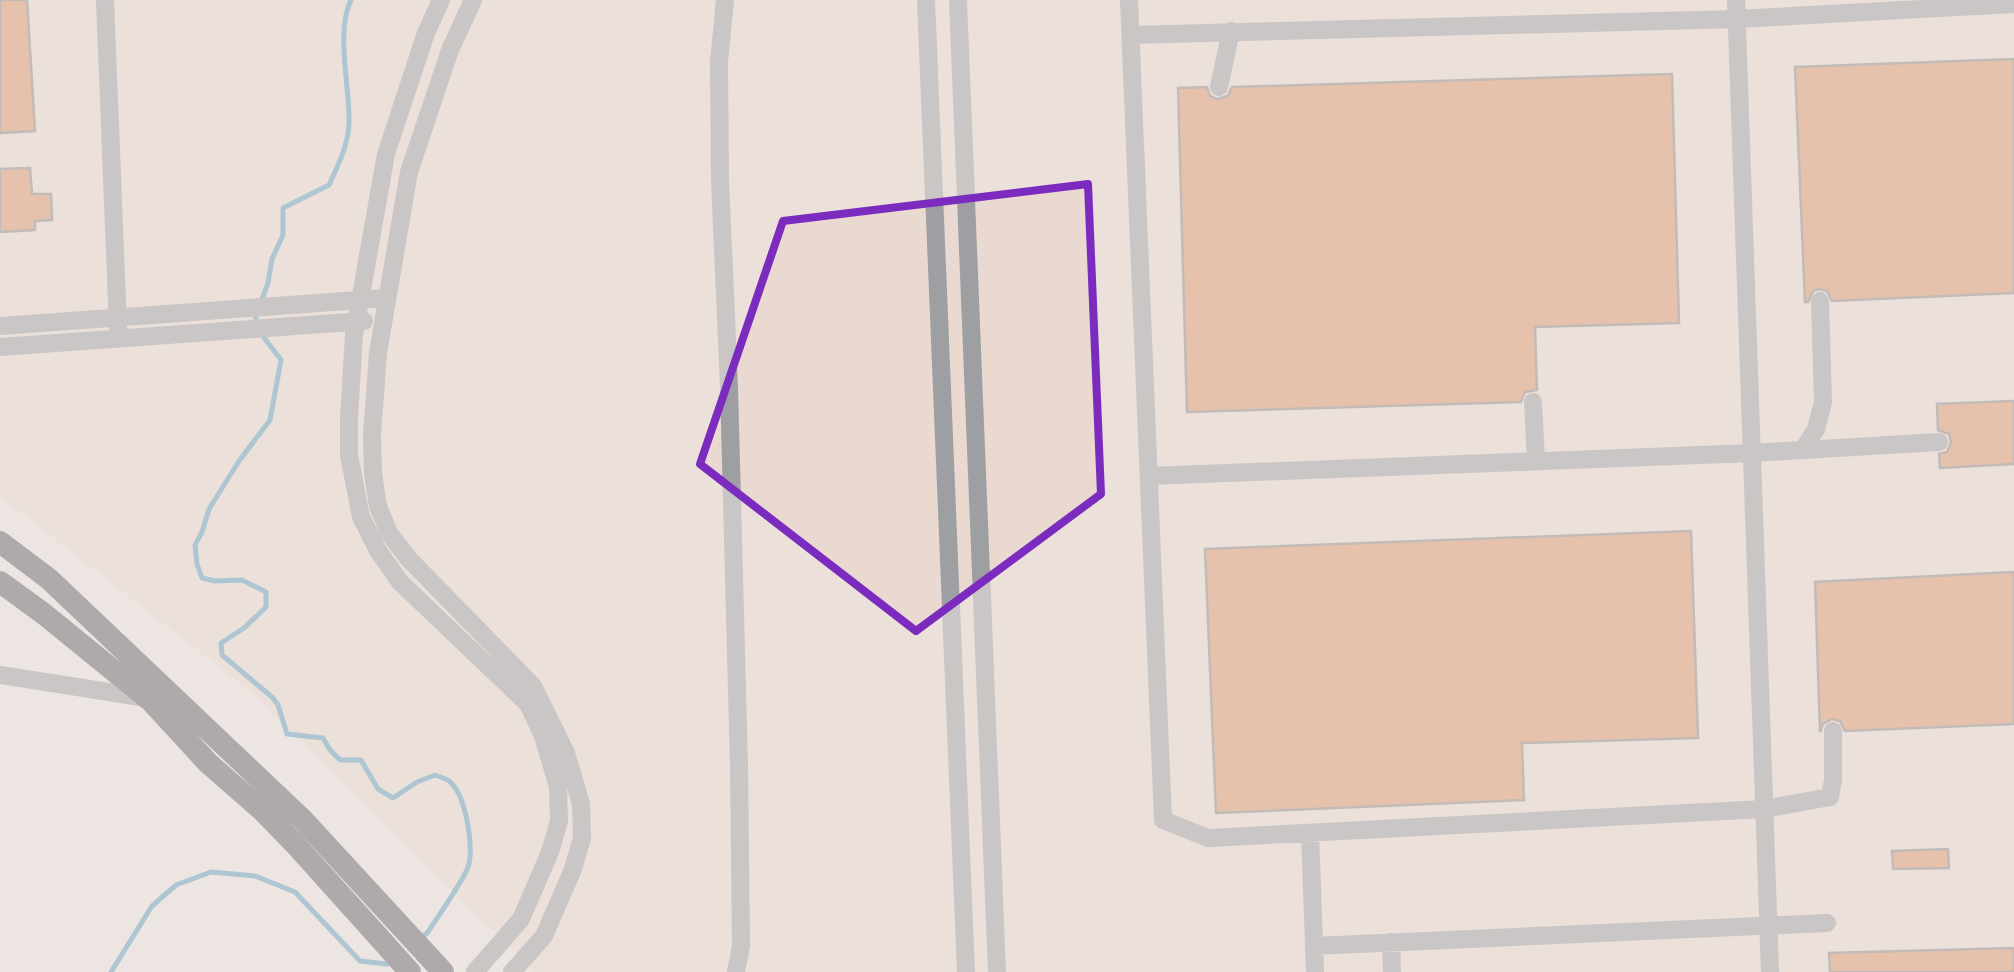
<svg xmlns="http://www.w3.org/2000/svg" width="2014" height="972" viewBox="0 0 2014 972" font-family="Arial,sans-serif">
  <rect width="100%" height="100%" fill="#ede5e1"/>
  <path fill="#e9d9d1" d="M0,0h2014v972h-1479l-284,-280 -251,-196z"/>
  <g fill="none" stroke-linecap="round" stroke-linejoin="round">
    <path stroke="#61a1bc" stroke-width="5" d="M261,302l7,-19 4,-24 11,-24v-27l46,-23c10,-22 21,-43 20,-68 0,-32 -13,-87 2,-117
      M257,312l-2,4 7,19 19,25 -11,60 -31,41 -30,48 -7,23 -7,13 2,19 5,14 13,3 27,-1 24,12v15l-22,21 -23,15 1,12 50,42 6,8 9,29 36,4 7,12 10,10h21l17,29 15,9 24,-16 18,-7c3,1 11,4 14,6 17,13 24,63 20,83 -3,14 -32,53 -41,68l-8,7
      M111,972l41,-66 24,-21 35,-13 44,4 40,16 65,69 27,3 4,-3"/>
  </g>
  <path fill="#de976b" stroke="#8f8884" stroke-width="2.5" d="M0,0h27l8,131 -35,2z
    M2014,59v234l-182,8 -5,-10 -8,-2 -6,2 -5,11h-3l-10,-235z
    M1672,74l7,249 -144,4 2,63 -12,2 -4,10 -334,10 -9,-324 29,-1 3,9 7,3 11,-3 4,-9z
    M30,168l2,26h19l1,26 -17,1v9l-35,2v-63z
    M2014,401v63l-74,4 -1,-14 8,-2 4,-10 -2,-8 -11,-4 -1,-26z
    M1691,531l7,207 -176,5 2,57 -308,13 -11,-264z
    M2014,572v152l-169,7 -5,-10 -8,-2 -9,5 -3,8 -5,-150z
    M1948,849l1,19 -56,1 -1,-18z
    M2014,948v24h-184l-1,-19z"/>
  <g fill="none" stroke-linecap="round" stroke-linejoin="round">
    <path stroke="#9e9fa2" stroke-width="18" d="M105,0l13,328
      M441,0l-15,33 -40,121 -32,181 -5,82v38l12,62 16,32 23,33 128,122 15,32 15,51 1,34 -9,31 -29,67 -46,53
      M473,0l-23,50 -41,122 -31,181 -6,82 1,38 5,33 11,27 19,25 125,128 33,67 15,51 1,34 -9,31 -29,67 -32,36
      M725,0l-6,62 1,117 9,208 10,379 2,180 -5,26
      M926,0l40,972
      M958,0l39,972
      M1129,0l34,820 45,18 556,-29 66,-12 3,-17v-49
      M1736,0l34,972
      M1131,35l606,-16 277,-15
      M1219,87l12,-56
      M0,326l387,-28
      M0,347l364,-26
      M1533,402l3,59
      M1803,450l13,-21 7,-27 -3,-101
      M1149,476l603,-23 187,-11
      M0,675l147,23
      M1310,833l5,139
      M1391,942l1,30
      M1314,946l513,-23"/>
    <path stroke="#626369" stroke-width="22" d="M0,542l49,37 254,241 140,152
      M0,582l44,32 107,87 57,62 56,49 31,32 115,128"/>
  </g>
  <path d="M0 0H2014V972H0ZM1088,184l13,310 -185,137 -216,-167 83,-243z" fill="#ede5e1" fill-opacity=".55" fill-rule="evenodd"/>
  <path fill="none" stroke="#7b2cbf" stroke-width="8" stroke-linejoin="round" d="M1088,184l13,310 -185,137 -216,-167 83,-243z"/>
</svg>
